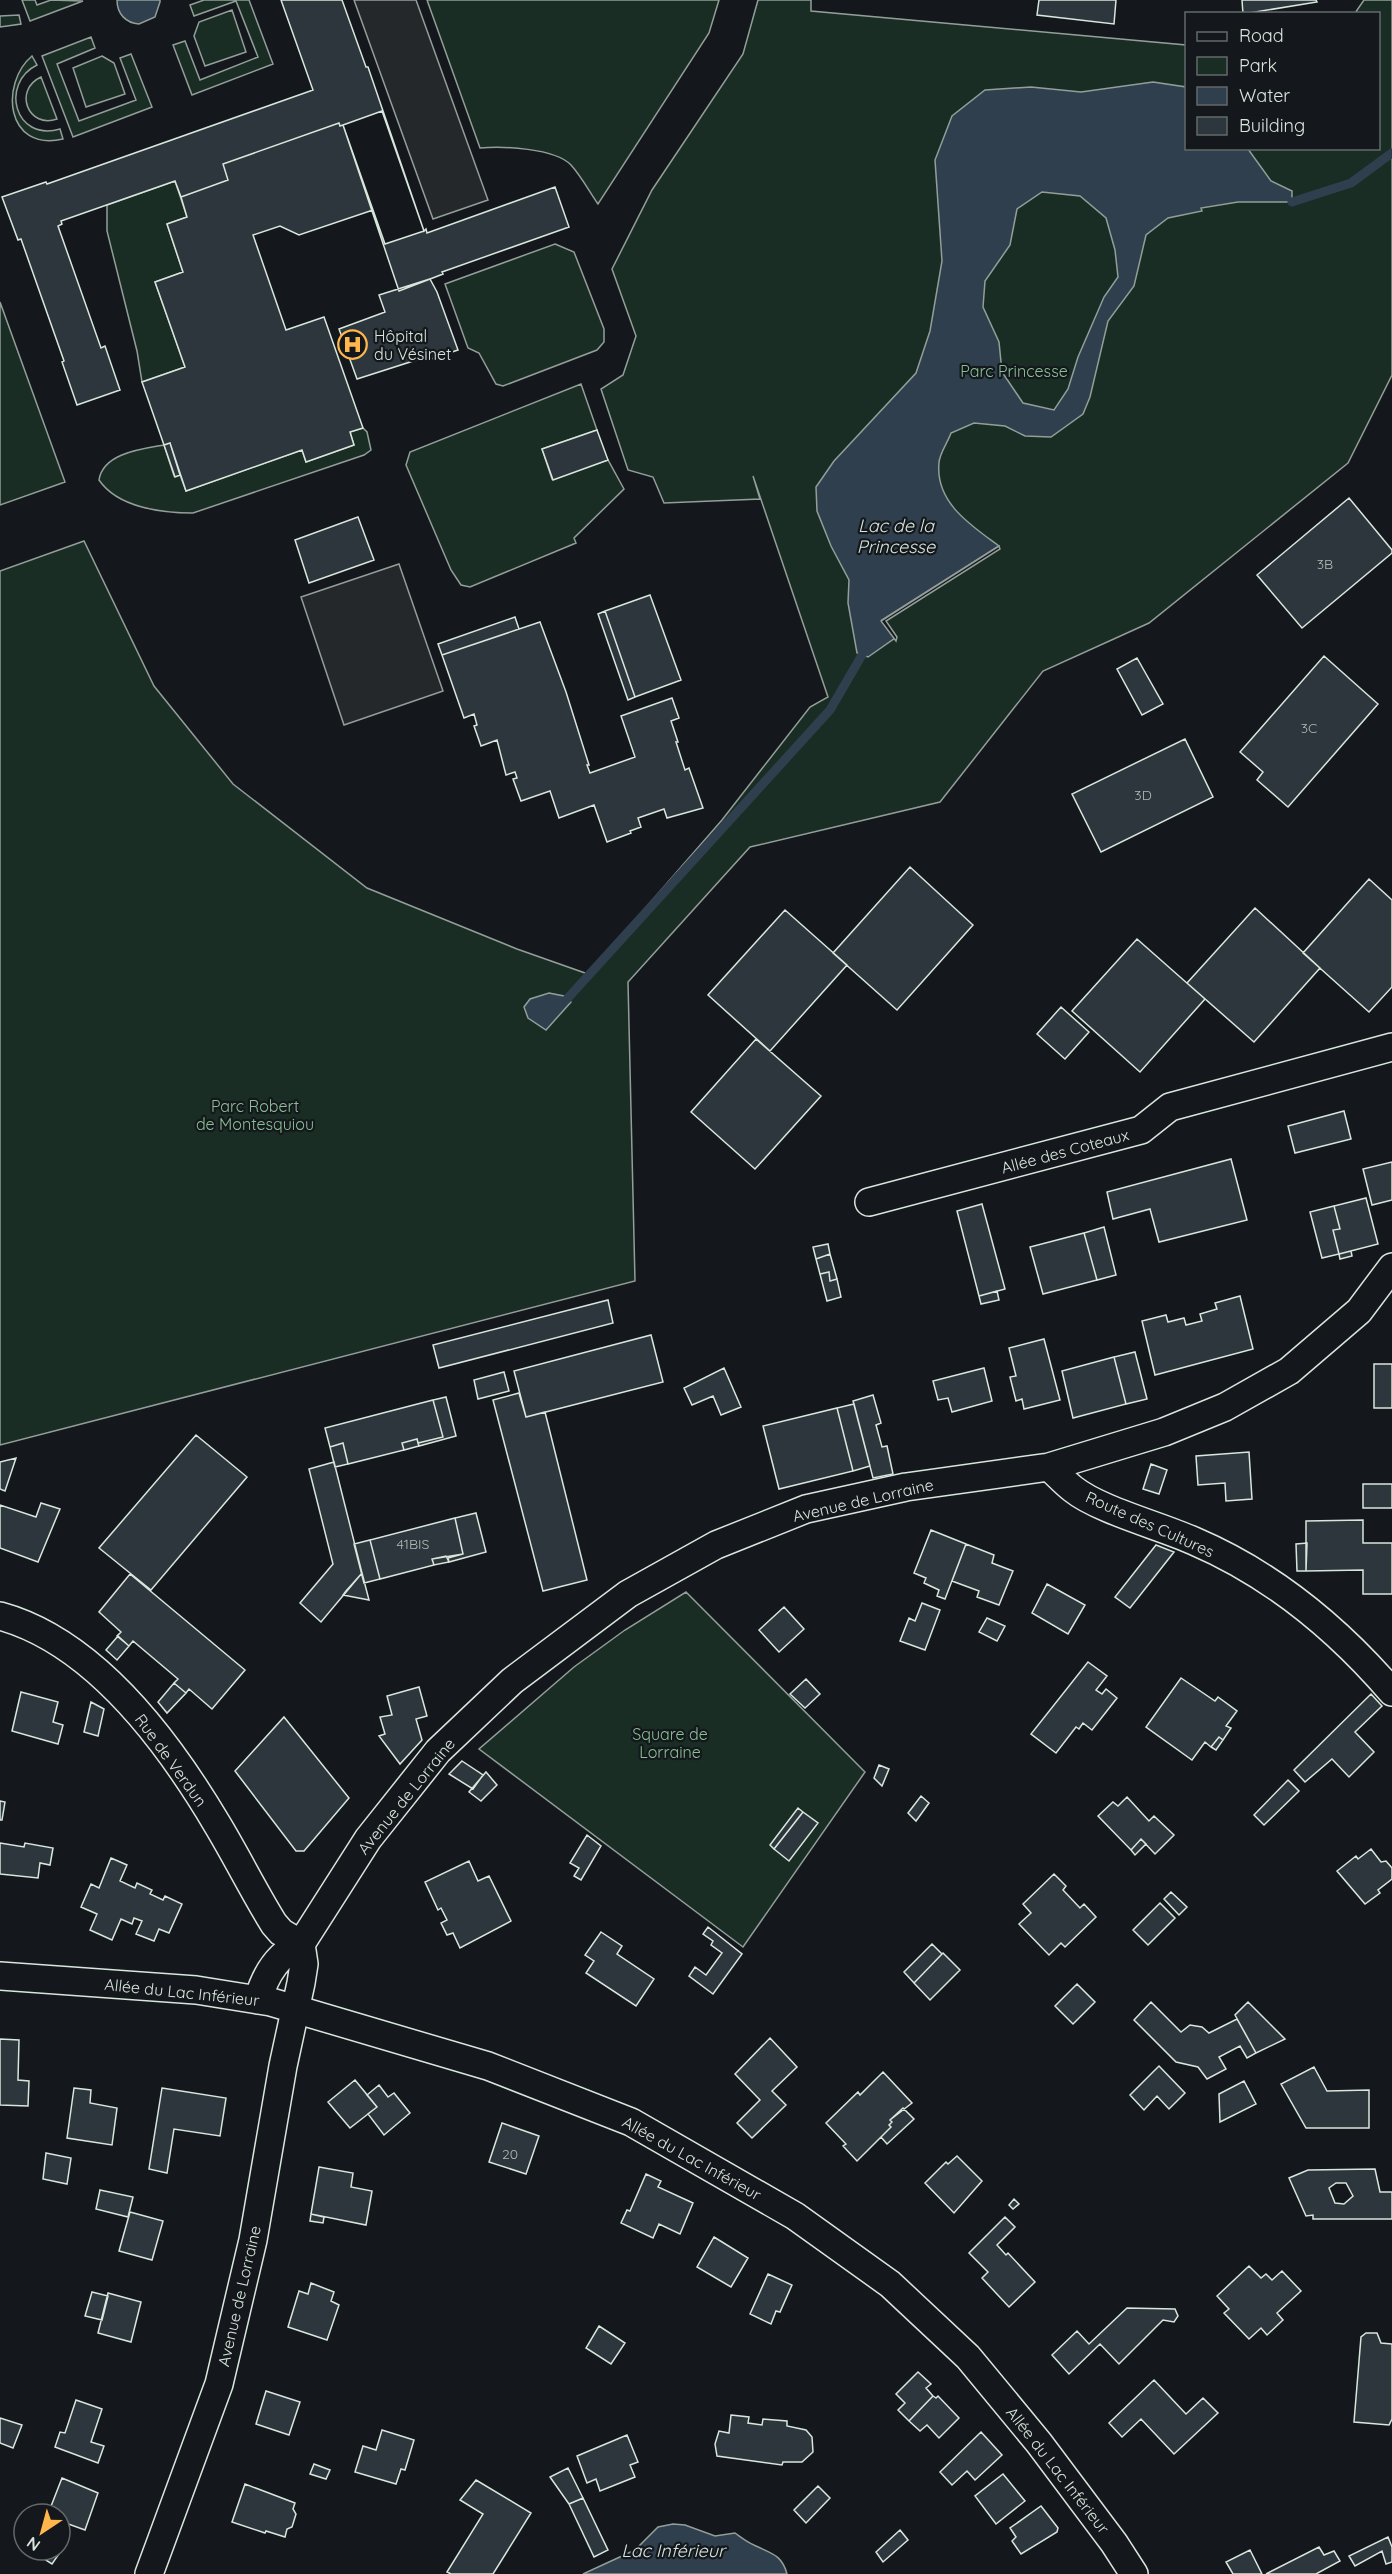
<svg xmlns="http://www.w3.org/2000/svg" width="1392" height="2574" viewBox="0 0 1392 2574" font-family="Quicksand,sans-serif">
  <rect width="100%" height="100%" fill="#14181c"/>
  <path fill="#1a2d24" stroke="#939e99" stroke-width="1.5" d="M22,0h13l2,5 14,-5 32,1 -53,20z
    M204,0h45l24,64 -81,31 -19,-50 12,-4 15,39 58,-23 -22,-56 -42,15 -4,-11z
    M427,0h292l-10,33 -111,171c-9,-13 -17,-28 -27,-39 -16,-17 -69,-19 -91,-17z
    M758,0h53v11l375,34v103h192v-134l-23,-1 9,-13h28v375l-44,88 -199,160 -106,48 -103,131 -190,45 -122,135 7,299 -635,164v-874l84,-30 70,145 79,98 134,104 150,61 71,25 134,-154 88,-113 18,-10 -75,-221 7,23 -96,4 -11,-26 -25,-7 -27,-81 22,-14 13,-39 -24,-67 40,-79 91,-136z
    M232,10l14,42 -41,14 -11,-30 5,-14z
    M19,15l2,9 -21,3v-11z
    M91,37l4,11 -38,16 22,57 57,-21 -16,-42 11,-4 21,53 -79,30 -31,-81z
    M32,56l5,9c-37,18 -23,77 23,64l3,10c-58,13 -63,-56 -31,-83z
    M102,56l12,7 11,31 -39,13 -13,-39z
    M41,77l16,42c-29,10 -44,-29 -16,-42z
    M175,181l12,36 -20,7 16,48 -28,10 30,85 -43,15 -5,-31 -30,-120v-26z
    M555,244l19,8 30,77v13l-7,8 -94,36 -7,-2 -17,-31 -11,-5 -23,-64z
    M0,302l65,180 -65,23z
    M581,384l16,46 -55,19 10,30 56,-19 16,29 -50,49 2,5 -106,44 -9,-2 -10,-15 -45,-105 4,-13z
    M363,428l4,4 4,18 -7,5 -171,58c-30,0 -75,-5 -94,-33 4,-27 43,-31 65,-35l10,31 6,-1 6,16 116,-41 4,12 48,-17 -4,-13z
    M686,1592l179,180 -122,175 -264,-198 95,-82 51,-37z"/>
  <path fill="#24282b" stroke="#939e99" stroke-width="1.5" d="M354,0h62l72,200 -55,19z
    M399,564l44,127 -99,34 -43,-128z"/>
  <path fill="#2f3f4d" stroke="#939e99" stroke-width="1.5" fill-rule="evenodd" d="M117,0h43v2l-5,15 -16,7c-13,-1 -22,-10 -22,-24z
    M1153,82l33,5v61l62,1 23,32 21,10v11h-54l-37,6 1,3 -34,7 -22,17 -12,51 -26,35 -18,76 -7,17 -32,23 -26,-1 -20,-10 -31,-3 -23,10c-3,9 -12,21 -12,30 -4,40 33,63 60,83l-117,74 13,18 -27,19 -11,-4 -9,-50 1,-23 -18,-34 -14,-35 -1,-24 18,-26 82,-88 14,-42 12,-70 -7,-101 17,-44 33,-26 46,-3 50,5zM1042,192l38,4 26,22 9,32 3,27 -14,20 -26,60 -10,32 -14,21 -31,-7 -21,-31 -3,-30 -16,-35 2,-26 25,-36 7,-36z
    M549,993l15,3 7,6 -25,28 -18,-12 -4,-11 6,-8z
    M673,2524l12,1 30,11 20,-3c7,5 13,10 21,13 16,8 26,9 31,28h-204l52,-24 23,-23z"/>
  <path fill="#14181c" stroke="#939e99" stroke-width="1.5" d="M999,546l1,3 -114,72 11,16 -1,4 -15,-20z"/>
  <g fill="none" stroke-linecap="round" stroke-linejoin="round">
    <path stroke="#2f3f4d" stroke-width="9" d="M1292,202l59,-19 41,-30
      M567,999l263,-289 32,-55"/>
  </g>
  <path fill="#2c363c" stroke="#d8e6dc" stroke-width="1.5" fill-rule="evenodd" d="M281,0h61l24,67h2l56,164 2,-2 1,4 128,-46 14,40 -127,45 1,2 -44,17 -56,-166 -3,1 -1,-3 -116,41 5,16 -47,17 -6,-16 -114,40 1,3 -4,2 43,122 4,-2 15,44 -43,15 -15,-43 2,-1 -43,-122 -3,1 -16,-43 44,-15 1,2 266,-94z
    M1039,0h77l-2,24 -77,-9z
    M1242,0h74l1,2 -74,12z
    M382,111l42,120 -39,13 -42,-119z
    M339,123l1,3 3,-1 30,85 -74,25 -19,-9 -27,9 33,95 38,-13 39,111 -13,4 4,13 -48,17 -4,-12 -116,41 -16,-48 -6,2 -22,-63 43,-15 -30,-85 28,-10 -16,-48 20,-7 -6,-20 47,-17 -5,-16z
    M430,279l7,13 21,58 -27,9 -2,-3 -72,23 -18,-50 46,-17 -6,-17z
    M597,430l11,30 -55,20 -11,-31z
    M170,443l10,32 -5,2 -11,-32z
    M1349,498l43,52v3l-90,75 -45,-53z
    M358,517l16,43 -65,23 -14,-43z
    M650,595l31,85 -46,17 -30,-86z
    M605,611l30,86 -7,3 -30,-86z
    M515,617l4,12 -77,26 -4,-11z
    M540,622l26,70 23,73h-2l3,8 45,-16 -14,-41 51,-18 7,20 -8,3 7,21h-2l9,28 4,-2 14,40 -36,10 -3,-9 -26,9 3,9 -11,4 1,2 -24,9 -13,-37 -35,13 -9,-27 -29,10 -8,-22 4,-1 -2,-6 -9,3 -9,-35 -16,6 -7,-20 3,-1 -3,-11 -10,4 -22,-63z
    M1324,656l54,48 -90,103 -31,-27 6,-8 -23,-20z
    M1137,658l26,46 -21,11 -25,-46z
    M1185,739l28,58 -112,55 -29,-58z
    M910,867l63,58 -76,85 -64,-57z
    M1369,879l23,21v87l-23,25 -66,-59z
    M1255,908l65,60 -66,74 -67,-59z
    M785,910l62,55 -77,86 -62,-56z
    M1137,939l68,60 -65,73 -68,-61z
    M1061,1007l28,25 -24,27 -28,-25z
    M756,1039l65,57 -66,73 -64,-57z
    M1344,1111l7,28 -56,14 -7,-27z
    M1231,1159l16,61 -88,22 -9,-33 -37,10 -6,-27z
    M1392,1162v38l-20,5 -9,-36z
    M1366,1198l12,46 -39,10 -6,-24 7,-1 -6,-23z
    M982,1204l23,85 -26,7 -22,-85z
    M1334,1206l6,23 -7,1 6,24 -17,4 -12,-46z
    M1104,1227l12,48 -19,5 -13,-47z
    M1084,1233l13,47 -54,14 -13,-47z
    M828,1244l2,10 -14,5 -3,-12z
    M1351,1251l1,5 -12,3 -1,-5z
    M830,1254l7,25 -7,2 -1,-9 -9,2 -4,-15z
    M829,1272l1,9 7,-2 4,18 -14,4 -7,-27z
    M997,1291l2,9 -18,4 -2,-8z
    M1240,1296l13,53 -98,26 -13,-54 24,-6 2,7 16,-4 2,7 16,-4 -2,-7 17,-5 -2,-6z
    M608,1300l5,23 -174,45 -6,-23z
    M651,1335l12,47 -137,35 -12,-46z
    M1044,1339l16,61 -36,9 -2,-10 -6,2 -6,-24 6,-1 -7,-28z
    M1135,1352l12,47 -21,5 -12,-47z
    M1114,1357l12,47 -53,14 -11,-47z
    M1374,1364h18v44h-18z
    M724,1368l17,39 -20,8 -8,-19 -21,9 -8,-17z
    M984,1368l8,33 -40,11 -4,-14 -10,2 -5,-19z
    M504,1372l5,19 -31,8 -4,-19z
    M519,1393l7,24 19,-5 42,168 -44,11 -50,-191z
    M873,1395l8,28 -5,2 6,22 5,-1 6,28 -20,4 -20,-77z
    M446,1397l10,39 -37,10 -1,-3 25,-6 -10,-37z
    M433,1400l10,37 -25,6 -1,-4 -15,4 2,7 -56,14 -5,-21 -13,4 -5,-19z
    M854,1404l16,62 -17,5 -16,-63z
    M837,1408l16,63 -74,18 -16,-63z
    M196,1435l51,42 -96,113 -52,-42z
    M417,1439l2,7 -15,4 -2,-7z
    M343,1443l5,21 -13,3 -5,-20z
    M1249,1452l3,47 -26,2 -1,-18 -27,2 -2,-29z
    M16,1458l-11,33 -5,-2v-27z
    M334,1462l28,111 -41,49 -21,-19 33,-39 -24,-95z
    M1151,1464l16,6 -8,24 -16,-5z
    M1363,1484h29v24h-29z
    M41,1503l19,6 -22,53 -38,-14v-43l36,12z
    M476,1513l10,39 -37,10 -1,-4 15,-4 -8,-36z
    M455,1518l8,36 -31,5 2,6 -54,14 -10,-39z
    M1363,1520v23h29v51h-29v-24l-57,1v-50z
    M931,1530l35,14 -21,55 -8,-3 2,-6 -15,-7 2,-5 -12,-5z
    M370,1540l10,39 -16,4 -10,-39z
    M1307,1543l-1,28h-9l-1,-27z
    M966,1544l28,11 -2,8 21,8 -14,34 -22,-8 2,-6 -27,-10z
    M1156,1545l18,7 -44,56 -15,-11z
    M446,1556l3,6 -15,3 -2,-6z
    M362,1573l7,27 -26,-5 3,-4z
    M130,1574l115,96 -33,39 -23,-20 -3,4 -12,-10 4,-4 -45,-38 -4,5 -12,-10 4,-4 -22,-20z
    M1047,1584l38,21 -17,29 -36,-21z
    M922,1603l18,7 -15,40 -25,-9 9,-23 6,3z
    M784,1607l20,22 -25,23 -20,-22z
    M987,1618l18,8 -8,15 -18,-9z
    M118,1636l11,10 -12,14 -11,-10z
    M1088,1662l19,14 -11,14 6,4 4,-5 11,9 -25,32 -9,-7 -4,6 -3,-2 -20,26 -25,-19z
    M1181,1678l34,23 3,-4 19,14 -11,15 5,2 -8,12 -4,-3 -8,10 -6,-5 -13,18 -46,-33z
    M806,1679l14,15 -15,14 -15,-14z
    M174,1683l12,10 -19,20 -9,-11z
    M419,1687l8,29 -11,3 6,21 -22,24 -21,-28 6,-2 -5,-17 12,-2 -5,-19z
    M21,1692l37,10 -5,20 10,3 -5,19 -46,-13z
    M1371,1694l11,12 -27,26 19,20 -25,25 -17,-18 -27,23 -11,-12z
    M91,1702l13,7 -6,27 -14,-4z
    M284,1717l65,81 -45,53h-8l-61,-80z
    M1219,1737l4,3 -7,10 -5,-3z
    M462,1761l21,14 -10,14 -24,-15z
    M879,1765l10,4 -7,17 -8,-8z
    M486,1772l11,13 -16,16 -12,-9z
    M1288,1780l11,11 -35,34 -10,-10z
    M921,1796l8,7 -13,18 -8,-8z
    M1127,1797l22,24 5,-5 20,19 -19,19 -14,-15 -10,11 -33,-34 15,-14 5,4z
    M0,1801l5,1 -3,18h-2z
    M798,1808l5,4 -29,37 -4,-4z
    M803,1812l15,11 -29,38 -15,-12z
    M587,1835l14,11 -20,34 -7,-4 5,-8 -9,-5z
    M1141,1839l5,5 -11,11 -4,-5z
    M0,1843l24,4 1,-4 28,5 -3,17 -10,-2 -2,15 -38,-4z
    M1371,1849l10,13 5,-1 6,7v11l-14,11 2,3 -15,11 -28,-33 19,-15 2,3z
    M111,1858l16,7 -7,16 15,7 2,-5 15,7 -2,4 13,6 2,-4 17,8 -13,29 -10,-4 -5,12 -18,-7 6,-13 -8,-3 -2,6 -11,-5 -9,21 -22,-10 7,-16 -16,-7 10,-23 8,4z
    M469,1861l9,20 11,-5 22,45 -51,27 -7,-15 -6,2 -6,-12 6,-3 -6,-12 -3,2 -13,-28z
    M1054,1874l12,12 -3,4 17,18 4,-4 12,13 -31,30 -4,-4 -12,12 -30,-31 12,-11 -8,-9z
    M1171,1892l16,15 -8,8 -15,-16z
    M1160,1903l15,15 -27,27 -15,-15z
    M708,1927l34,27 -29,40 -24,-18 6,-9 11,8 16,-22 -11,-8 2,-4 -10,-7z
    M601,1932l21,14 -5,8 37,25 -18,27 -50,-33 8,-12 -9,-6z
    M932,1944l10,10 -28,29 -10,-11z
    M943,1953l17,17 -30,30 -16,-17z
    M1077,1984l18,18 -22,22 -18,-18z
    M1151,2002l30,30 9,-7 12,2 7,6 28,-14 19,34 -9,5 -7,-12 -21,11 7,12 -19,10 -9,-12 -22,-5 -42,-42z
    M1248,2002l37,37 -29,14 -21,-38z
    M770,2038l27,29 -25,24 14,14 -34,33 -15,-15 23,-23 -25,-26z
    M0,2039l19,1 -1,40 11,1 -1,25 -28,-1z
    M1159,2066l26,27 -16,16 -12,-13 -13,14 -14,-15z
    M1314,2067l13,24 42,-1v38h-63l-25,-44z
    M883,2072l29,31 -22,17 2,2 -3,3 2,2 -34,34 -14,-15 3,-2 -20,-21 32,-31 2,3z
    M355,2080l22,27 -27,21 -22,-26z
    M1244,2081l12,23 -36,18 -1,-28z
    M379,2085l9,12 6,-4 16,20 -26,22 -16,-21 9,-7 -10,-12z
    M74,2088l17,2 -1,13 27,5 -5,37 -45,-7z
    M162,2088l64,10 -6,38 -46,-7 -7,44 -18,-4z
    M903,2108l11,11 -27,25 -6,-7 10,-10 -2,-2 3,-3 -2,-2z
    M502,2123l37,13 -13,38 -37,-12z
    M46,2153l25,5 -4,26 -24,-5z
    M957,2156l25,25 -28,32 -29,-30 21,-21 2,2z
    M319,2167l34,6 -2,14 21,4 -6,34 -55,-11z
    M1375,2169l5,23h12v27h-79v-4l-7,1 -17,-38 19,-8zM1336,2183h10l7,13 -9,8 -9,-1 -6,-15z
    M646,2174l15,7 -3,6 35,16 -13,31 -21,-10 -6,14 -32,-15 6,-13 3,1z
    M100,2190l33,7 -5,20 -32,-8z
    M1014,2199l5,5 -6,5 -4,-4z
    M130,2212l33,9 -11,39 -33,-9z
    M311,2214l13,3 -1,6 -13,-2z
    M1005,2217l10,10 -18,18 9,10 2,-2 27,29 -26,25 -27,-29 6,-6 -19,-19z
    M714,2237l34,21 -17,29 -34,-20z
    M1249,2266l12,12 5,-4 6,6 10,-9 19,20 -24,22 6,7 -16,15 -6,-7 -12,11 -25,-26 5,-4 -12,-13z
    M768,2274l24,11 -12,27 -4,-1 -5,13 -21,-10z
    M311,2283l23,9 -3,9 8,4 -12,35 -39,-13 11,-36 9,3z
    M92,2292l16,4 -6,24 -17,-4z
    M108,2293l33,9 -10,40 -33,-9z
    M1127,2308l48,1 3,7 -4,6 -11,-2 -44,44 -19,-20 -31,30 -17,-19 25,-24 12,13z
    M599,2326l26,17 -14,21 -25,-16z
    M1366,2333h11l4,10 11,1v75l-3,6 -35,-3 7,-85z
    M918,2372l13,12 -5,4 7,8 -24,25 -11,-11 7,-7 -9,-9z
    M1154,2380l32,34 17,-16 15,15 -44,41 -33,-35 -19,18 -13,-14z
    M266,2391l34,11 -11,33 -33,-11z
    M933,2396l3,2 2,-2 21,22 -20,20 -12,-13 -7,6 -11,-10z
    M76,2400l26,9 -11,33 13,4 -6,17 -43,-16 5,-15 5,1z
    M731,2415l18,2 -1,6 14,2 1,-6 24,2v5l19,4 6,7 1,15 -11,10h-19l-1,3 -65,-9 -2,-12 4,-13 10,2z
    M0,2418l22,7 -9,23 -13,-5z
    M382,2430l32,10 -9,30 -4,-1 -5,15 -41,-12 8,-26 13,4z
    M981,2432l21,23 -27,25 -8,-9 -15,14 -12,-13z
    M627,2435l11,27 -8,3 5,12 -35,14 -4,-12 -9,4 -10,-27z
    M314,2464l16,6 -4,9 -16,-5z
    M568,2468l15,30 -14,6 -19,-27z
    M1003,2474l22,27 -29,23 -21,-28z
    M62,2478l36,15 -13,37 -25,-9v-7h-12z
    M476,2480l55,33 -38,61h-42l-4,-2 36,-58 -23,-14z
    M245,2484l50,19 -2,6 3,5 -4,13 -5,2 -2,8 -19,-6 -1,2 -33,-11z
    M818,2486l12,12 -24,25 -12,-13z
    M583,2498l25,52 -14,7 -25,-53z
    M1041,2506l17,22 -1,4 -36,22 -9,-13 4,-4 -6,-9z
    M900,2530l8,10 -25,22 -7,-10z
    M1388,2537l4,10v15l-6,2 -4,-13 -27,15 -6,-10z
    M60,2546l3,2 -11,16 -11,-7 4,-7h15z
    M1319,2547l5,8 10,-4 6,10 -24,13h-50z
    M1250,2550l12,24h-29l-7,-12z"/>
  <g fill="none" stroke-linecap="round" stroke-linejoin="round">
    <defs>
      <path id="minor" d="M869,1202l272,-72 29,-23 222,-60
        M1049,1467c8,7 15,15 24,22 26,21 88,37 121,52 77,33 143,87 198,151
        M0,1616c95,26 169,127 217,208 20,33 37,68 57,100l7,8 20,12
        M301,1944l67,-105 70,-88 74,-70 116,-87 88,-49 90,-36 100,-22 143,-20 115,-35 61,-25 64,-36 70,-60 33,-44
        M0,1976l196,14 75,12 217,64 143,56 164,94 95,68 78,73 71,86 75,100 20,31
        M258,2000c7,-25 19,-46 43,-56
        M149,2574l70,-190 34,-144 30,-174 18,-83 3,-19 -3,-20"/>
    </defs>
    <use href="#minor" stroke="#d8e6dc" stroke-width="30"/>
    <use href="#minor" stroke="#14181c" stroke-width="27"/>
  </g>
  <defs>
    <symbol id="hospital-ring" viewBox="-11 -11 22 22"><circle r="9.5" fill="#14181c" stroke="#ffb74d" stroke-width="1.5"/><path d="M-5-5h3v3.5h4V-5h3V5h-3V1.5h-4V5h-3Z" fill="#ffb74d"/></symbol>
  </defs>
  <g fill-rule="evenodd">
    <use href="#hospital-ring" x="336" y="328" width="33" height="33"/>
  </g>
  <g text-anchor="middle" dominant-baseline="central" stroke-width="4.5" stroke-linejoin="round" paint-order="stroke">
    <g font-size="14" fill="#adbab4">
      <text x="1325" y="564">3B</text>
      <text x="1309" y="728">3C</text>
      <text x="1143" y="795">3D</text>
      <text x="413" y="1544">41BIS</text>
      <text x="510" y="2154">20</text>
    </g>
    <g font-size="16" fill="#d8e6dc" stroke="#14181c" text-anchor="start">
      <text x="374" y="336">Hôpital<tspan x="374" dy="18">du Vésinet</tspan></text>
    </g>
    <g font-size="16" fill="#8ac095" stroke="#14181c">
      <text x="1014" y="371">Parc Princesse</text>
      <text x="255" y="1106">Parc Robert<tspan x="255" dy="18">de Montesquiou</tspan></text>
      <text x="670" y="1734">Square de<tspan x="670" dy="18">Lorraine</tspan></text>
    </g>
    <g font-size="16" fill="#d8e6dc" stroke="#14181c">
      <text transform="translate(1065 1151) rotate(-15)">Allée des Coteaux</text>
      <text transform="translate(863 1500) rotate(-13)">Avenue de Lorraine</text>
      <text transform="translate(1150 1524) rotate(24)">Route des Cultures</text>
      <text transform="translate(171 1760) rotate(54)">Rue de Verdun</text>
      <text transform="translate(406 1796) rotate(-51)">Avenue de Lorraine</text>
      <text transform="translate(182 1992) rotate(6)">Allée du Lac Inférieur</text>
      <text transform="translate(692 2158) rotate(29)">Allée du Lac Inférieur</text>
      <text transform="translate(239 2296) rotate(-77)">Avenue de Lorraine</text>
      <text transform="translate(1058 2470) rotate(52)">Allée du Lac Inférieur</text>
    </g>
    <g font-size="18" font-style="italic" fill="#d8e6dc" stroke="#14181c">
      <text x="896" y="525">Lac de la<tspan x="896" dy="21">Princesse</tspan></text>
      <text x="673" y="2550">Lac Inférieur</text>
    </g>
  </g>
  <rect x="1185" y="12" width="195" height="138" fill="#14181c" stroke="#626a69" stroke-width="1.5"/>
  <rect x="1197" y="32" width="30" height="9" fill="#14181c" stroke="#626a69" stroke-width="1.5"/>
  <text x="1239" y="42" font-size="18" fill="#d8e6dc">Road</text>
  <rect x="1197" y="57" width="30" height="18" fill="#1a2d24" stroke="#626a69" stroke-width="1.5"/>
  <text x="1239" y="72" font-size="18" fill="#d8e6dc">Park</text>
  <rect x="1197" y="87" width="30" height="18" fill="#2f3f4d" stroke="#626a69" stroke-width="1.5"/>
  <text x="1239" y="102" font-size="18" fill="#d8e6dc">Water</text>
  <rect x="1197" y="117" width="30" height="18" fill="#2c363c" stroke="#626a69" stroke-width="1.5"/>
  <text x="1239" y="132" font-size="18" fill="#d8e6dc">Building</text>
  <g transform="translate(42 2532) rotate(216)"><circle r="28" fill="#14181c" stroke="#626a69" stroke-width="1.5"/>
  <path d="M0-4.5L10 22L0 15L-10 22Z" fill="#ffb74d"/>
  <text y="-9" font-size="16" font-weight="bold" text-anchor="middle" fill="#d8e6dc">N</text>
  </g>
</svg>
